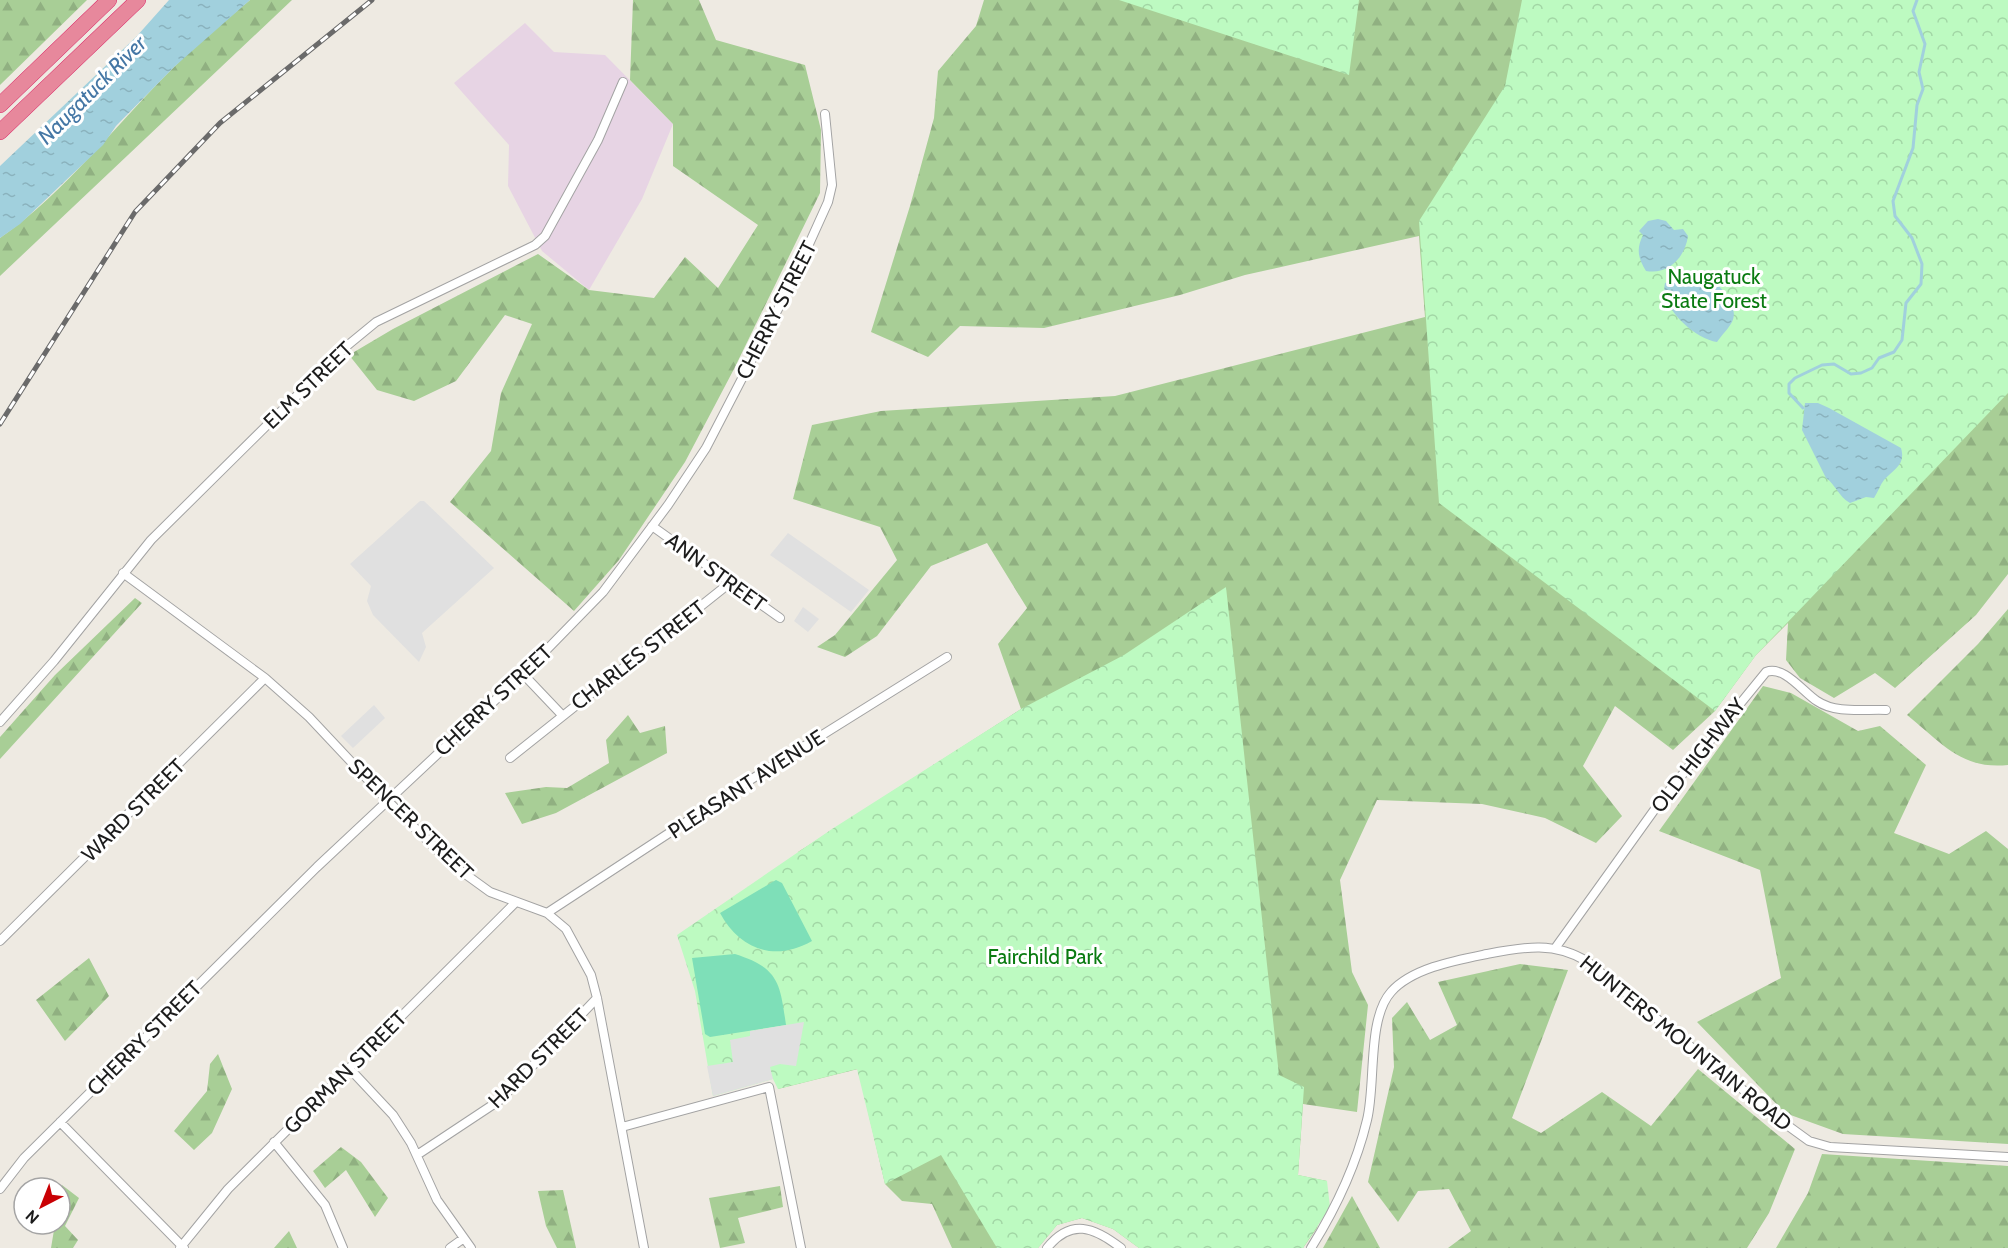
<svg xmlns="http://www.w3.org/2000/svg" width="2008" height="1248" viewBox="0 0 2008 1248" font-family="Cabin,sans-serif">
  <defs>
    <pattern id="forest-firs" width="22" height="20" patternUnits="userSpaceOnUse" patternTransform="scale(1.5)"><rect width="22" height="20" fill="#a8ce96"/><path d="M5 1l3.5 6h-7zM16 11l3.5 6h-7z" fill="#90b081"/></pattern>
    <pattern id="park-crowns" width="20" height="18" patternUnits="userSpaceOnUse" patternTransform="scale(1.5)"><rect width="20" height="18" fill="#bdfac1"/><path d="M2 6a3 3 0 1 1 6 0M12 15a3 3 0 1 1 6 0" fill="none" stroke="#a2d6a5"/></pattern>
    <pattern id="water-ripples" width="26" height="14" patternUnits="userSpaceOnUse" patternTransform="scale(1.5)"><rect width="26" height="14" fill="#a1d0dd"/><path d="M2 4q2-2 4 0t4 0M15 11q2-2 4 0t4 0" fill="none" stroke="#8ab2bd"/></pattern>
  </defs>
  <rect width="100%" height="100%" fill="#eeeae2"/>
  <path fill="#e7d4e4" d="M525,23l29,29 51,3 68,69 -31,75 -53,91 -47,-39 -34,-65 1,-41 -55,-62z"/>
  <path fill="url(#forest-firs)" d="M0,0h87l-87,85z
    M250,0h42l-292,276v-38c67,-47 116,-114 174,-171 23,-24 50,-45 76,-67z
    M633,0h66l17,40 89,25 16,65 -1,63 -86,176 -49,93 -66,98 -45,51 -124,-109 41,-51 10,-58 31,-69 -27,-9 -49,66 -42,20 -37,-11 -28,-35 44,-26 145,-75 51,36 65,8 31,-41 33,31 40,-63 -85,-59v-42l-43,-44z
    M984,0h1024v574l-32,41 -81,73 -20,-15 -41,25 -34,-20 -14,-18 2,-37 -32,32 -41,56 -42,39 -58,-44 -32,60 39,50 -26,27 -51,-25 -63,-14 -105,-4 -37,80 12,92 16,33 -11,107 -54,-8 -5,71 29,6 -10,47 -14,20h-164l-26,-19 -31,-11 -25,7 -19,23h-86l-20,-44 -30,-3 -17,-17 -27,-115 -80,20 20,-237 223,-143 -23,-65 29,-36 -40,-65 -56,23 -54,70 -32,21 -28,-10 18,-12 62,-75 -17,-33 -87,-28 19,-74 69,-14 234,-15 310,-79 -6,-81 -174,39 -65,20 -136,33 -84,-2 -32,31 -57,-25 39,-126 24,-88 4,-47 38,-45z
    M135,598l7,5 -142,156v-22l55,-62z
    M2008,609v156c-47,5 -67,-23 -101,-50l71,-71z
    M1763,686l28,7 67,38 22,-5 46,39 -32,68 55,21 37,-23 22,18v295l-165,-10 -58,-21 -88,-91 84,-44 -21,-108 -101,-39z
    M628,715l12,18 25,-7 2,27 -111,60 -34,11 -17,-31 41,-6 21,1 42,-25 -3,-23z
    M89,958l20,38 -44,45 -29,-41z
    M1520,964l48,6 -56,148 29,15 61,-41 49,34 47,-57 97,80 -26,64 -22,35h-299l23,-17 -22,-42 -31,2 -20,31 -30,-40 26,-115 -2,-49 15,-16 23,38 27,-15 -19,-43z
    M218,1054l14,35 -20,44 -18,17 -20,-19 33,-40 3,-27z
    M341,1147l20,15 27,36 -13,19 -29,-47 -21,18 -12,-17z
    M1822,1154l186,12v82h-232l32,-55z
    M62,1185l17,13 -14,28 13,14 -5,8h-22l4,-24h5z
    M780,1186l3,21 -45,11 7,25 -25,5 -11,-50z
    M563,1190l13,58h-19l-11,-22 -8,-35z
    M1352,1196l28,52h-57z
    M289,1231l8,17h-23z"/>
  <path fill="url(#park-crowns)" d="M1119,0h240l-10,75z
    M1522,0h486v393l-252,262 -41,56 -276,-208 -20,-282 86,-135z
    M1226,587l53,488 25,12 -6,88 29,6 3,26 -27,41h-164l-26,-19 -31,-11 -25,7 -19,23h-41l-56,-93 -56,29 -28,-115 -79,20 -5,-10 -60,17 -18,-105 -18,-56 155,-106 129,-82 60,-38 103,-54z"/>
  <path fill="#7edfb8" d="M776,880l6,3 30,58c-37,21 -72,9 -92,-28z
    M735,954c44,14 45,29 51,71l-76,12 -5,-3 -13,-76z"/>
  <path fill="#e0e0e0" d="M420,501h4l70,67 -72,65 4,14 -7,15 -46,-47 -6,-14 4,-15 -21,-22z
    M788,533l81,57 -18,22 -81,-57z
    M803,607l16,12 -11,13 -14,-11z
    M374,705l11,13 -32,30 -12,-12z
    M804,1022l-8,44 -16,-2 -10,3 3,12 -60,17 -6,-30 26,-4 -3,-22 20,-4v-5z"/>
  <path fill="url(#water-ripples)" d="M169,0h81l-76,67 -58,59 -13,19 -83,79 -20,14v-72l136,-129z
    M1658,219l8,2 8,9 9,-1 5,7c-3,21 -19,39 -42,35 -8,-13 -10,-22 -3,-36l-4,-4 9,-10z
    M1688,277h20c12,8 32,29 24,45 -3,6 -11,14 -15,20 -22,-3 -58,-35 -52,-59z
    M1805,403h13l11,5 72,40c5,17 -7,21 -17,32 -4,5 -6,12 -10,18l-8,-1 -16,6c-12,-7 -14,-18 -24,-25l-24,-48z"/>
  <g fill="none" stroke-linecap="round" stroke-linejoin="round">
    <path stroke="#a1d0dd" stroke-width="3" d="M1803,408l-14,-15v-9l6,-6 27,-13 12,-1 17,10 10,-1 11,-5 7,-10 15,-6 8,-12 4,-37 15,-19 1,-20 -10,-26 -17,-22 -2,-15 20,-53 4,-43 6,-16 -4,-17 6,-28 -12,-33 4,-11"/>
    <defs>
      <path id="minor" d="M652,526l128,92
        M123,573l142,105 44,39 78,83 63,63 40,29 57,21 19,16 25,46 6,23 47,250
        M523,674l39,41
        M0,722l54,-61 97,-121 197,-195 28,-23 159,-77 10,-9 53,-96 25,-58
        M510,758l221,-176
        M547,913l200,-131 200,-125
        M0,941l265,-263
        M1556,947l104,-145 106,-130c18,-7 37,20 51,29 19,13 47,8 69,9
        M349,1068l44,47 18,28 26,57 34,48
        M60,1122l124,126
        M622,1127l147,-40 32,161
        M274,1142l51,63 18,43
        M417,1155l83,-55 97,-102
        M0,1189l24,-31 293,-291 206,-193 80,-82 65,-87 38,-57 85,-164 37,-82 4,-17 -7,-71
        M180,1248l48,-59 288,-287
        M450,1248l14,-10
        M1047,1248c24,-30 47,-21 74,0
        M1311,1248c25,-40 45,-82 56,-128 9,-36 0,-101 24,-128 21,-24 66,-32 96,-38 37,-7 68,-13 101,8l188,155 33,24 21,6 178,10"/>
      <path id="motorway" d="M0,105l109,-105
        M0,132l138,-132"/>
    </defs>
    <use href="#minor" stroke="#a3a3a3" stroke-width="10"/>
    <use href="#motorway" stroke="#d92264" stroke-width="16"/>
    <use href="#minor" stroke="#fff" stroke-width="8"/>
    <use href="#motorway" stroke="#e7889c" stroke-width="15"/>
    <defs>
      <path id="rail" d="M0,424l135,-212 85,-89 152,-123"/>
    </defs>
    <use href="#rail" stroke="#6a6a6a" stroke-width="5"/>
    <use href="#rail" stroke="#fff" stroke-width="3" stroke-dasharray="9" stroke-linecap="butt"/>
  </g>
  <g text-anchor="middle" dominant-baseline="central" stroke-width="6" stroke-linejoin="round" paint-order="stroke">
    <g font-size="21" fill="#0a7b11" stroke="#fff">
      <text x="1714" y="276">Naugatuck<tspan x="1714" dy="24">State Forest</tspan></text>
      <text x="1045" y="956">Fairchild Park</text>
    </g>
    <g font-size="21" fill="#1c1c1c" stroke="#fff">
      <text transform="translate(776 310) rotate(-63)">CHERRY STREET</text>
      <text transform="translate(308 385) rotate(-44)">ELM STREET</text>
      <text transform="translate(716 572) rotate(36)">ANN STREET</text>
      <text transform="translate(638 655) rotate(-38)">CHARLES STREET</text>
      <text transform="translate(493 700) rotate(-43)">CHERRY STREET</text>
      <text transform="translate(1698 755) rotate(-52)">OLD HIGHWAY</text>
      <text transform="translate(746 784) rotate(-33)">PLEASANT AVENUE</text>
      <text transform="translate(133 810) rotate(-45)">WARD STREET</text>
      <text transform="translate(411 819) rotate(44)">SPENCER STREET</text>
      <text transform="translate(144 1038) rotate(-45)">CHERRY STREET</text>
      <text transform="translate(1686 1043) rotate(39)">HUNTERS MOUNTAIN ROAD</text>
      <text transform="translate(538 1058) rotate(-45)">HARD STREET</text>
      <text transform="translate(345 1072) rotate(-45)">GORMAN STREET</text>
    </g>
    <g font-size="22" font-style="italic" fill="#4577a5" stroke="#fff">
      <text transform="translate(92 90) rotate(-45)">Naugatuck River</text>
    </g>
  </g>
  <g transform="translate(42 1206) rotate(222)"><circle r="28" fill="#ffffff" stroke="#a4a4a4" stroke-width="1.5"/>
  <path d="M0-4.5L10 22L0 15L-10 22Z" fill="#c90004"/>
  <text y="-9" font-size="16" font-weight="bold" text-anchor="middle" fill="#1c1c1c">N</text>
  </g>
</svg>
